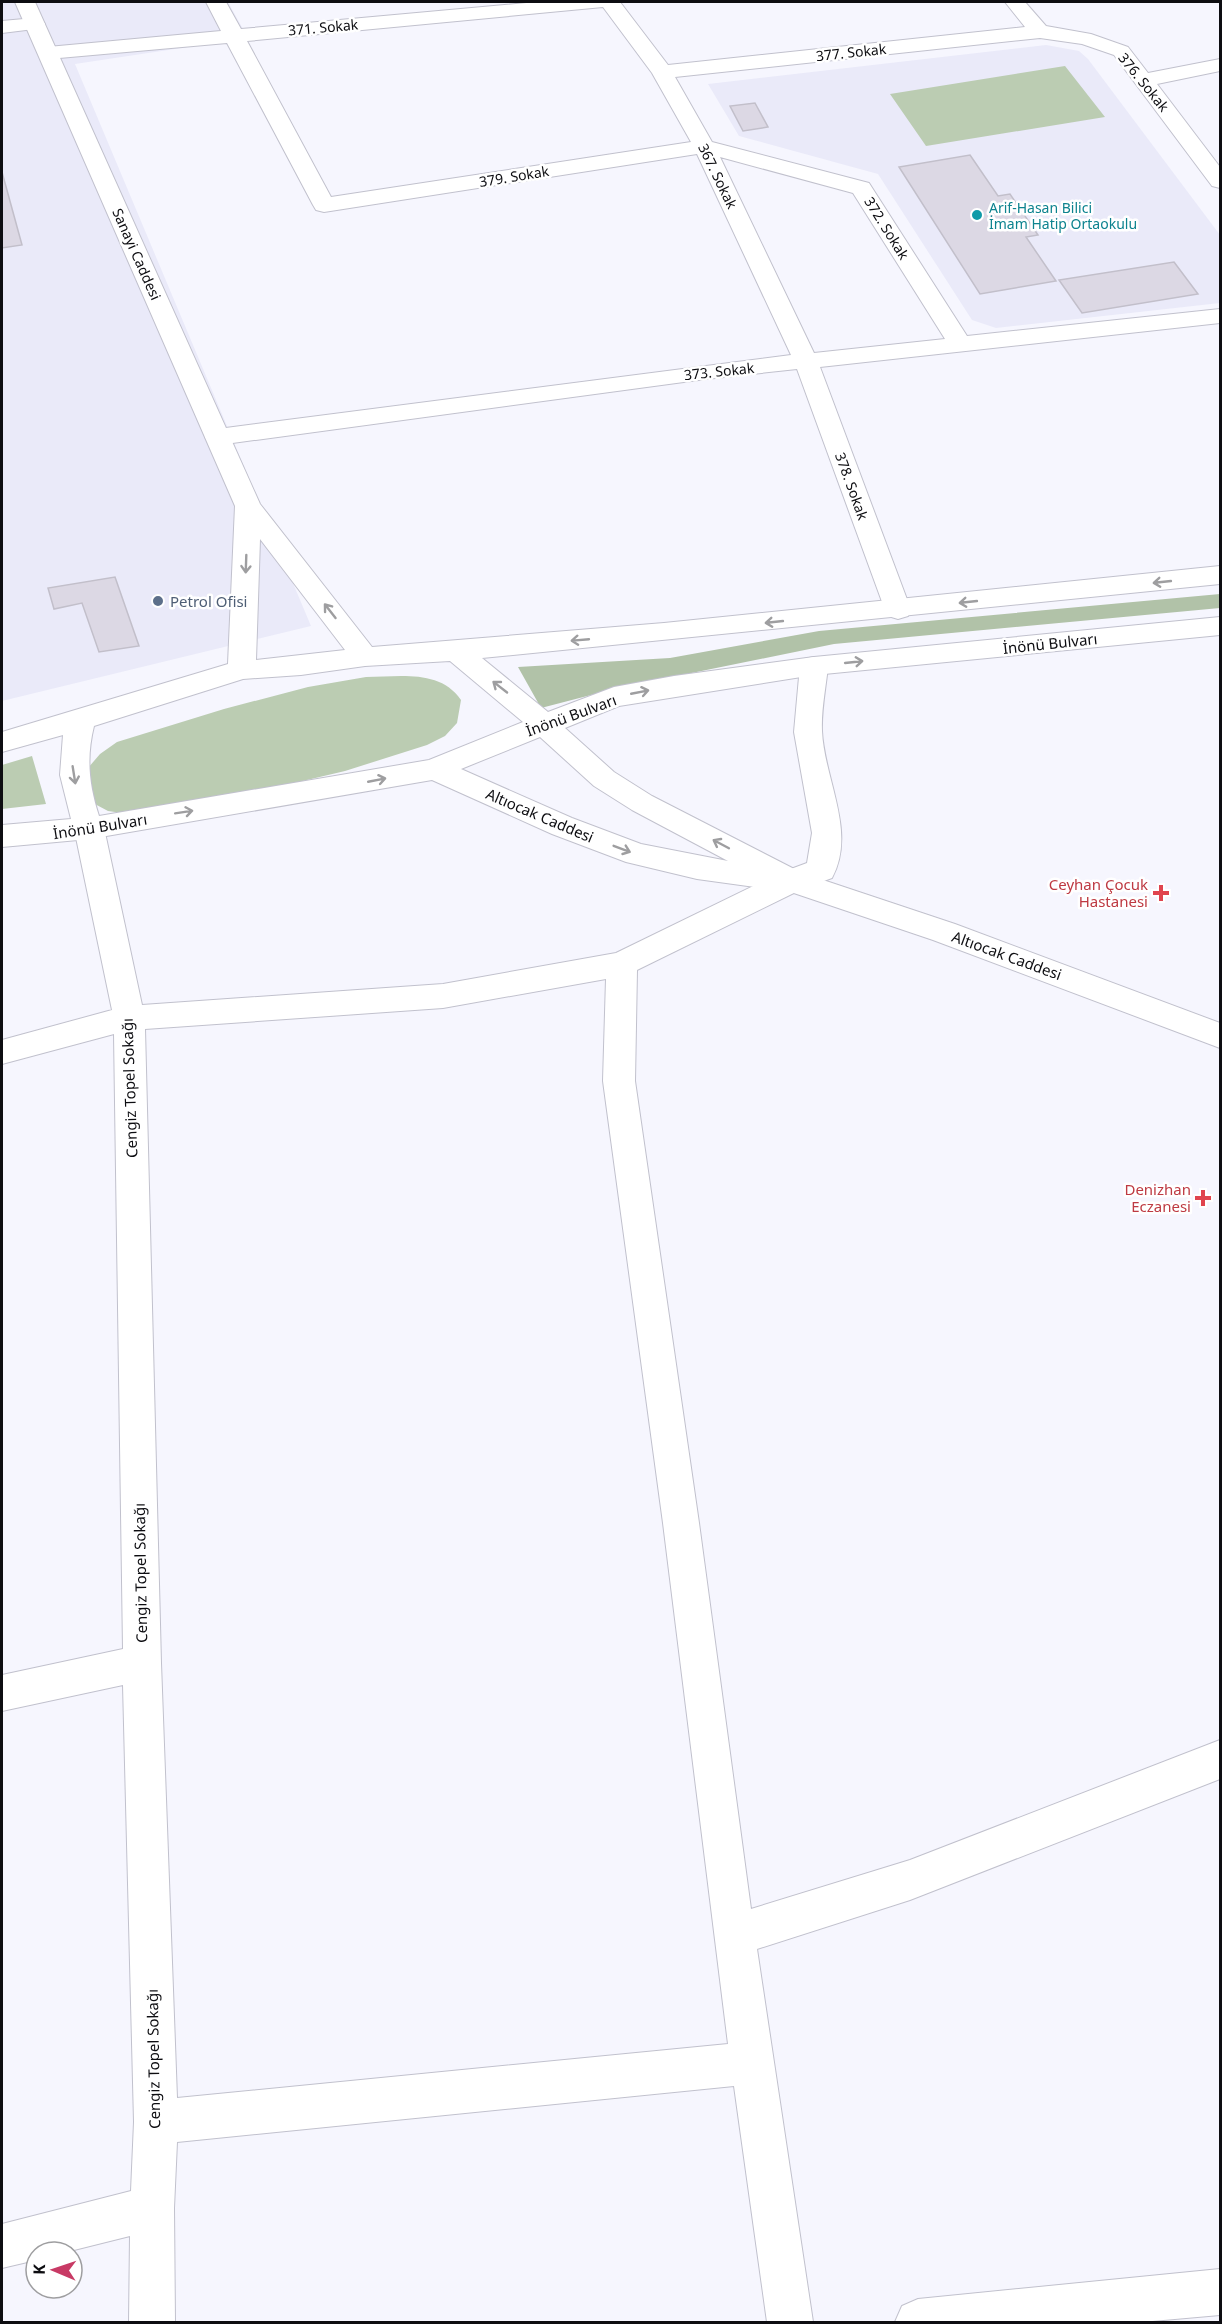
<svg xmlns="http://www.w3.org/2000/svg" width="1222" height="2324" viewBox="0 0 1222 2324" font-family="'Noto Sans',sans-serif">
  <rect width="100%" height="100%" fill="#f6f6fe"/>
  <path fill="#eaeaf9" d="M2,2h226l20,36 -173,26 236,562 -309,75z
    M1046,45l33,6 9,8 132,176v68l-224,25 -24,-8 -94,-146 -139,-38 -31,-52z"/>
  <path fill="#bbccb2" d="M1065,66l40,51 -179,29 -36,-52z
    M366,677c33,0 74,-8 95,23l-4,23 -12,13 -18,9 -82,26 -97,23 -119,20 -21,-3 -17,-9 -3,-34 12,-14 17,-12 107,-33 84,-22z
    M32,756l14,48 -44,5v-44z"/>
  <path fill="#b1c2a8" d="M1220,594v14l-386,36 -216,44 -77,20 -23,-41 152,-9 149,-27z"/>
  <path fill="#dcd8e4" stroke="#c2bfca" stroke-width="1.5" d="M755,103l13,24 -25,4 -13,-25z
    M970,155l28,41 12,-2 28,41 -12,2 30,44 -76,13 -81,-127z
    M2,172l20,73 -20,3z
    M1174,262l24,32 -116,19 -23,-33z
    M115,577l24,69 -40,6 -17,-49 -28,6 -6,-21z"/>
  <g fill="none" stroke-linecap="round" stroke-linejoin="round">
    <defs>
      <path id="street" d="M206,2h20l15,27 296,-27h83l48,63 357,-38 -20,-25h20l21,24 45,8 37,13 20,26 72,-14v12l-63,13 63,83v21l-8,-2 -98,-131 -32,-11 -42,-6 -365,39 37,65 157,41 98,153 253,-27v14l-400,44 91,243 -3,6 -10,3 -10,-3 -3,-6 -88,-241 -91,10 -488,66 -9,-2 -4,-6 4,-6 9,-2 573,-74 -94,-201 -373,58 -8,-2 -3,-5 -86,-162 -179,16 -7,-2 -3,-4 3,-4 7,-2 173,-16zM603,7l49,66 39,69 -360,55 -84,-156zM720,157l133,36 92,146 -131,14z
        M35,18l7,2 3,4 -3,4 -40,5v-12z
        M814,657l10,2 4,7c-2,21 -7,44 -6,65 2,48 35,101 10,147l-30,11 -165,81 -2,111 64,442 52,386 159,-49 310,-120v39l-310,121 -153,49 56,373h-46l-33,-236 -557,56 -3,66 1,114h-46l1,-86 -64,16h-30v8l-34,8v-44l129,-33 3,-69 -11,-437 -121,26v-36l121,-26 -9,-615 -112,30v-24l110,-30 -38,-182 5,-8 10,-3 10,3 5,8 38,177 301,-21 173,-31 164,-80 27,-10 5,-30 -18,-101 6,-66 4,-7zM606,979l-3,102 60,442 65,521 -551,54 -16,-435 -16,-634 298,-21z
        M1220,2269v46l-79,7h-246l7,-16 16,-7z"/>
      <path id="secondary" d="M15,2h20l225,502 112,143 292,-24 556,-57v18l-738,74 66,54 66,-25 60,-11 140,-19 406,-40v18l-406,40 -195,31 -54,22 49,44 38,24 150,77 153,51 265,99v25l-287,-108 -157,-53 -7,2 -72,-10 -71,-17 -74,-28 -120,-54 -343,59 -87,8v-22l69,-6 -11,-44 3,-40 -61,17v-20l226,-68 7,-158zM260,539l85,111 -89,10zM450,661l73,61 -94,38 -330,56c-10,-31 -13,-58 -5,-90l149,-47 58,-4 64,-9zM540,737l54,49 38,24 96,51 -87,-17 -69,-26 -111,-49z"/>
    </defs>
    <use href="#street" stroke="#c1c1cd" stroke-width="2"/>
    <use href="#secondary" stroke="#c1c1cd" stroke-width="2"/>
    <use href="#street" fill="#fff" fill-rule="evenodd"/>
    <use href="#secondary" fill="#fff" fill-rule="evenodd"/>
  </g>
  <defs><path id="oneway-shaft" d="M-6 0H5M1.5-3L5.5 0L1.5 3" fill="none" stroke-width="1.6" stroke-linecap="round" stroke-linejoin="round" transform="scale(1.5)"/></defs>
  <g stroke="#9e9ea0">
    <use href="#oneway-shaft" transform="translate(246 564) rotate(92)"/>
    <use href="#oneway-shaft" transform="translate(1162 582) rotate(174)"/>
    <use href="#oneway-shaft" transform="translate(968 602) rotate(174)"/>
    <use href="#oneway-shaft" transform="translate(330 611) rotate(-128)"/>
    <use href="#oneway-shaft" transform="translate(774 622) rotate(174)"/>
    <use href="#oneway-shaft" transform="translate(580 640) rotate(175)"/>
    <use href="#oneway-shaft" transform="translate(854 662) rotate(-6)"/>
    <use href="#oneway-shaft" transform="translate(500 687) rotate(-142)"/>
    <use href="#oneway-shaft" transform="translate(640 692) rotate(-11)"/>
    <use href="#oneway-shaft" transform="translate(74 775) rotate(81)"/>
    <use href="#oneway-shaft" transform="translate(377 780) rotate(-11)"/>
    <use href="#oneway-shaft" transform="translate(184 812) rotate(-9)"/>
    <use href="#oneway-shaft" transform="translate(721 844) rotate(-152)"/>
    <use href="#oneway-shaft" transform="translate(622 849) rotate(21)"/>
  </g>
  <circle fill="#0f9aa8" stroke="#fff" stroke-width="2" cx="977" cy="215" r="6"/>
  <circle fill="#5c6f8a" stroke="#fff" stroke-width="2" cx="158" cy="601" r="6"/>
  <g fill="#e0444e" stroke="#fff" stroke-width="2">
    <path d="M1158 884h6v6h6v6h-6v6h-6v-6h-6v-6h6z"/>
    <path d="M1200 1189h6v6h6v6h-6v6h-6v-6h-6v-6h6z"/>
  </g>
  <g text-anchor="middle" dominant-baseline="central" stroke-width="5" stroke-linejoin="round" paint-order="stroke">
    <g font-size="14" fill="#0d0d11" stroke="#fff">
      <text transform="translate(323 27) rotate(-5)">371. Sokak</text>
      <text transform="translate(851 52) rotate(-6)">377. Sokak</text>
      <text transform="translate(1144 82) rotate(51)">376. Sokak</text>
      <text transform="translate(514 176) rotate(-9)">379. Sokak</text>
      <text transform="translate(718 176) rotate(64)">367. Sokak</text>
      <text transform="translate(887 228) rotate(58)">372. Sokak</text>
      <text transform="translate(137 254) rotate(66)">Sanayi Caddesi</text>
      <text transform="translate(719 371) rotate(-6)">373. Sokak</text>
      <text transform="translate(852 486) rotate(70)">378. Sokak</text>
    </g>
    <g font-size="14" fill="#0d838f" stroke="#fff" text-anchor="start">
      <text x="989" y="207">Arif-Hasan Bilici<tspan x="989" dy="16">İmam Hatip Ortaokulu</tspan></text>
    </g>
    <g font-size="15" fill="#4e5e75" stroke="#fff" text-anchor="start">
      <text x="170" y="601">Petrol Ofisi</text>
    </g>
    <g font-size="15" fill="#0d0d11" stroke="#fff">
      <text transform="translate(1050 643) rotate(-6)">İnönü Bulvarı</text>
      <text transform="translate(571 715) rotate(-20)">İnönü Bulvarı</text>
      <text transform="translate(540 815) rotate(23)">Altıocak Caddesi</text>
      <text transform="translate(100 826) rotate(-9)">İnönü Bulvarı</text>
      <text transform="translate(1007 955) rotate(20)">Altıocak Caddesi</text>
      <text transform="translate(129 1088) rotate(-92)">Cengiz Topel Sokağı</text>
      <text transform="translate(140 1573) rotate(-91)">Cengiz Topel Sokağı</text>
      <text transform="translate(153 2059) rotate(-91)">Cengiz Topel Sokağı</text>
    </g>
    <g font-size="15" fill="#be3a42" stroke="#fff" text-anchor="end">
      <text x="1148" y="884">Ceyhan Çocuk<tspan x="1148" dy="17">Hastanesi</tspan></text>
      <text x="1191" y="1189">Denizhan<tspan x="1191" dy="17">Eczanesi</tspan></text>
    </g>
  </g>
  <rect width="1222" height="2324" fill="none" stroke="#0d0d11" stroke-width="6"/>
  <g transform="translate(54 2270) rotate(272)"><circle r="28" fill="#ffffff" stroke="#9e9ea0" stroke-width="1.5"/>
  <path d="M0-4.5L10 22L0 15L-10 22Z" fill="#c83a65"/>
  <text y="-9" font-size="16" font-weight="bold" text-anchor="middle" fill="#0d0d11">K</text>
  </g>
</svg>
